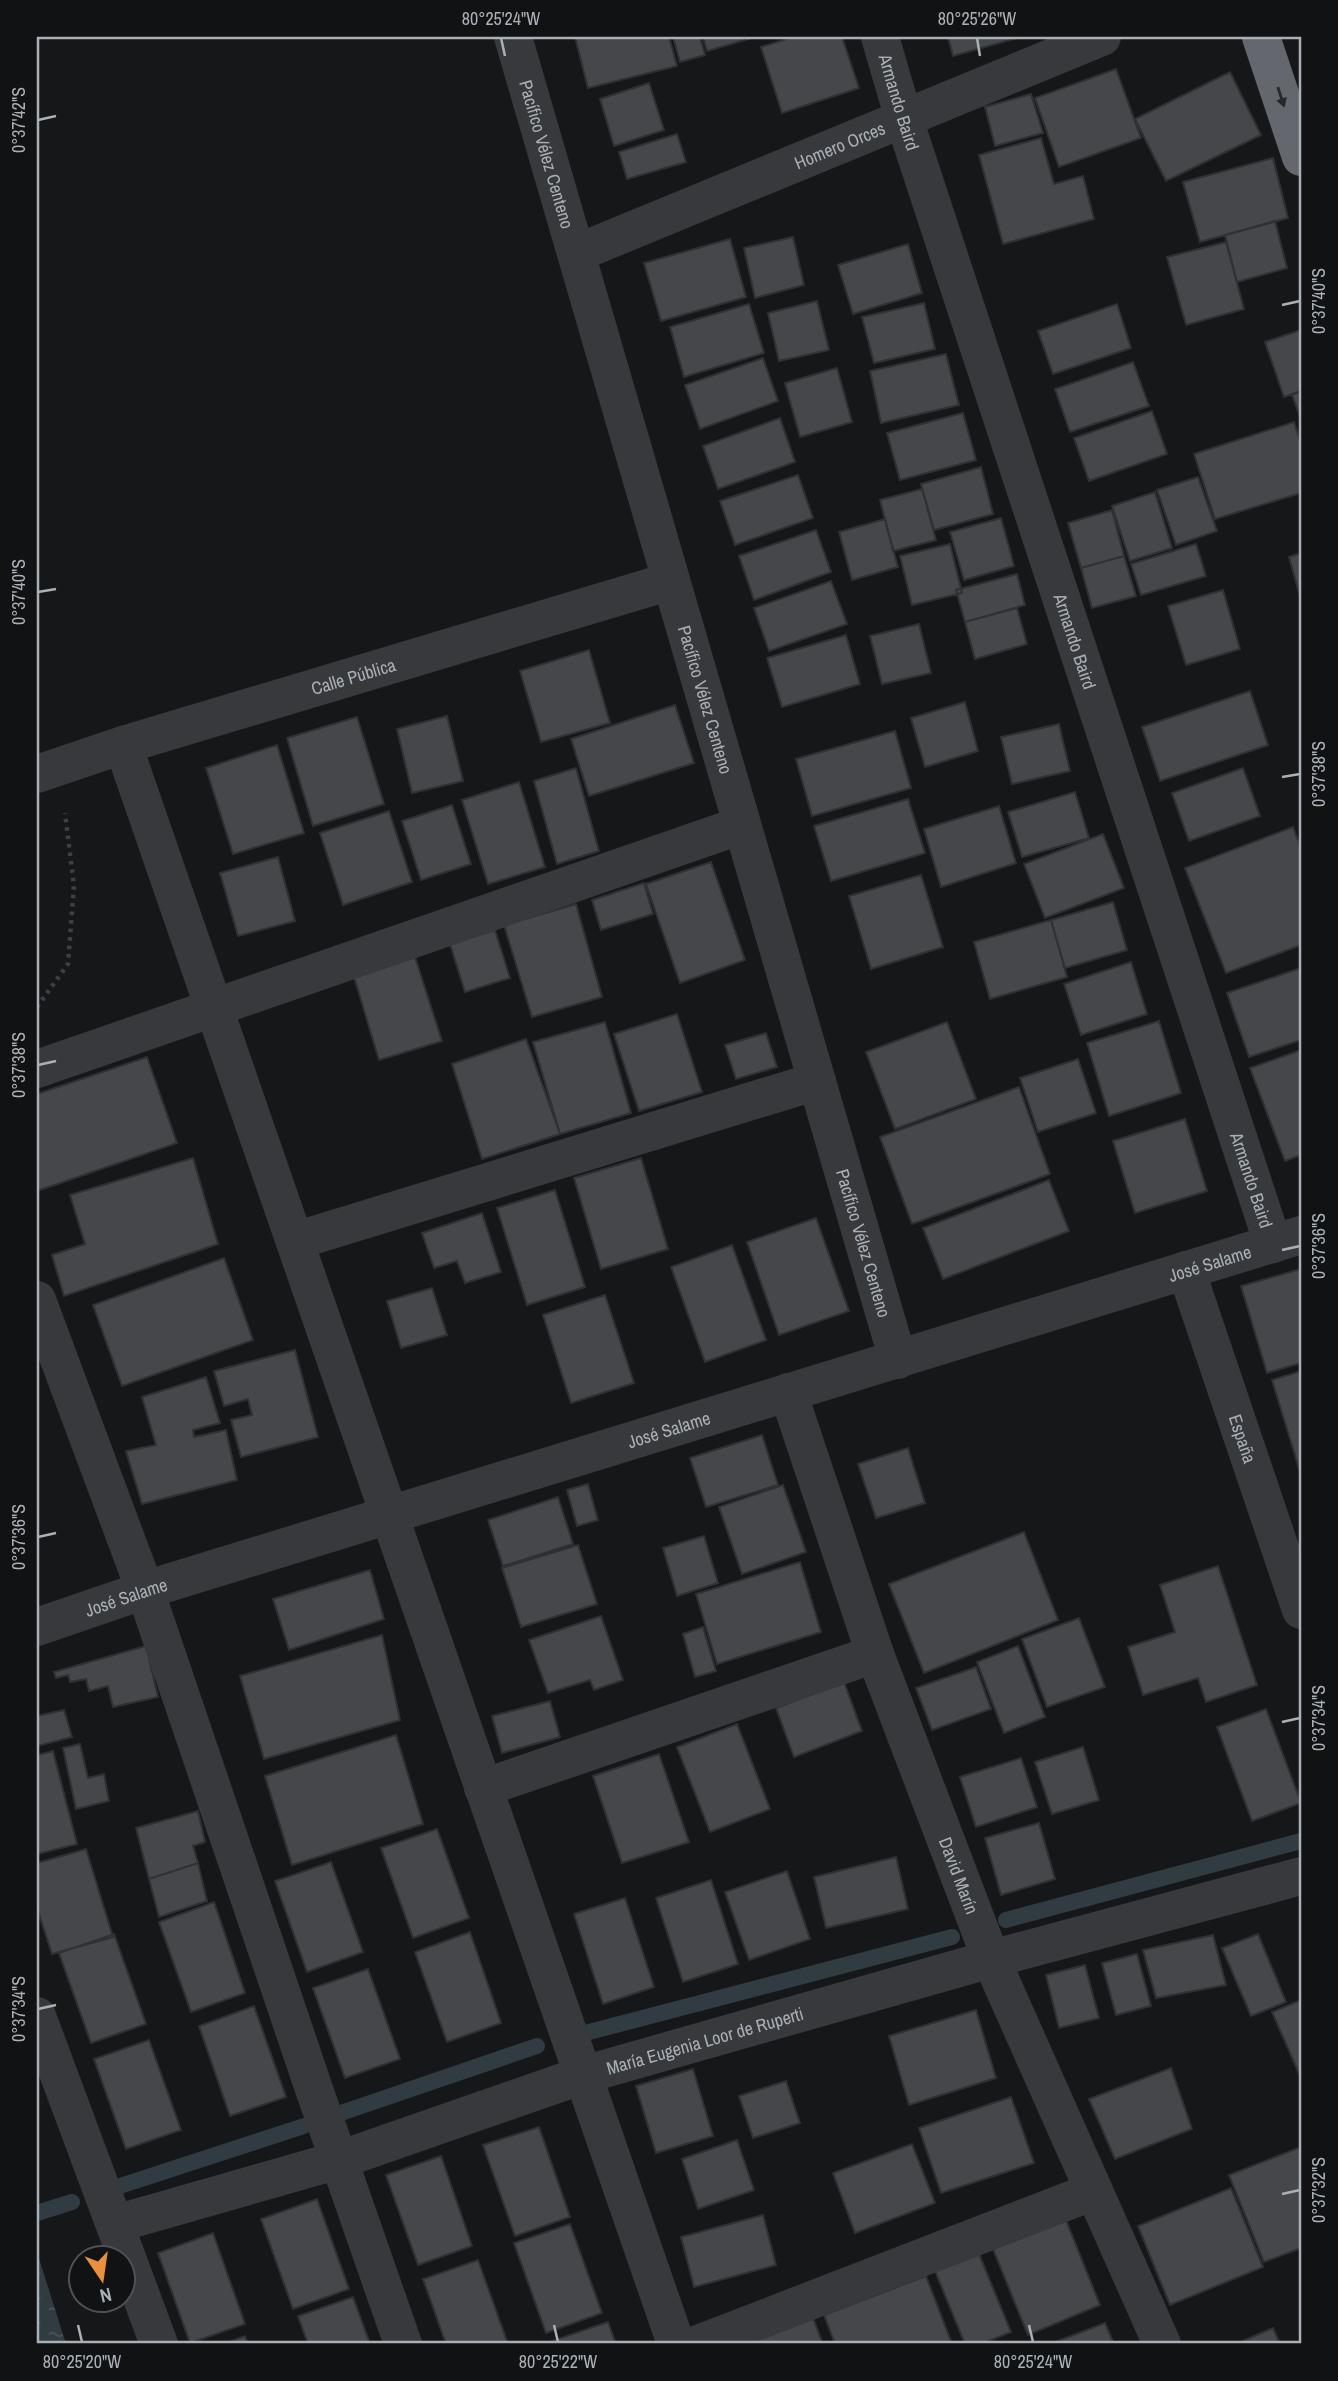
<svg xmlns="http://www.w3.org/2000/svg" width="1338" height="2381" viewBox="0 0 1338 2381" font-family="'Archivo Narrow',sans-serif">
  <defs>
    <pattern id="water-ripples" width="26" height="14" patternUnits="userSpaceOnUse" patternTransform="scale(1.75)"><rect width="26" height="14" fill="#303c41"/><path d="M2 4q2-2 4 0t4 0M15 11q2-2 4 0t4 0" fill="none" stroke="#4b565a"/></pattern>
  </defs>
  <rect width="100%" height="100%" fill="#161718"/>
  <path fill="url(#water-ripples)" d="M37,2252l29,92h-29z"/>
  <g fill="none" stroke-linecap="round" stroke-linejoin="round">
    <path stroke="#303c41" stroke-width="16" d="M1006,1920l295,-79
      M589,2032l363,-95
      M338,2114l199,-68
      M120,2186l184,-60
      M37,2213l35,-11"/>
  </g>
  <path fill="#45474b" stroke="#303134" stroke-width="2" d="M575,37h94l8,29 -89,22z
    M673,37h27l5,18 -25,7z
    M703,37h52l-48,14z
    M793,37h49l17,51 -77,25 -21,-66z
    M948,37h68l1,1 -64,18z
    M1116,69l25,69 -82,29 -24,-69z
    M1230,72l31,63 -95,46 -31,-62z
    M649,83l15,47 -50,16 -14,-47z
    M1031,94l12,39 -48,13 -10,-39z
    M677,134l9,28 -59,17 -8,-27z
    M1041,138l13,46 29,-8 11,43 -91,25 -24,-89z
    M1273,158l15,60 -88,24 -17,-60z
    M1275,221l12,47 -50,14 -12,-47z
    M793,237l11,48 -49,13 -11,-50z
    M730,239l16,58 -85,24 -17,-58z
    M1226,242l18,67 -58,16 -19,-68z
    M908,244l14,49 -69,21 -15,-49z
    M817,301l12,49 -50,11 -11,-48z
    M924,303l11,46 -61,14 -12,-46z
    M749,304l15,49 -80,24 -14,-50z
    M1117,304l14,44 -78,26 -15,-43z
    M1301,330v61l-17,6 -19,-55z
    M946,354l13,51 -78,18 -11,-52z
    M763,358l15,43 -78,28 -15,-44z
    M1133,362l16,44 -79,26 -15,-43z
    M837,368l15,54 -52,15 -15,-54z
    M1301,391v28l-9,-24z
    M1152,411l15,43 -78,27 -15,-43z
    M963,413l13,47 -76,20 -13,-47z
    M780,418l15,44 -77,27 -15,-43z
    M1294,422l7,22v49l-86,26 -21,-65z
    M981,467l12,47 -59,16 -13,-46z
    M798,475l15,43 -78,27 -15,-44z
    M1198,477l19,54 -41,14 -19,-55z
    M922,489l14,51 -43,11 -13,-51z
    M1155,492l17,56 -42,13 -18,-55z
    M1112,510l12,46 -43,12 -13,-45z
    M1001,518l13,48 -50,14 -14,-48z
    M885,519l13,48 -46,13 -13,-48z
    M816,530l15,42 -77,28 -15,-44z
    M950,544l12,49 -50,12 -12,-49z
    M1196,544l10,32 -65,19 -10,-31z
    M1301,553v47l-12,-43z
    M1124,556l12,40 -44,12 -11,-40z
    M1017,574l8,31 -60,17 -9,-32z
    M831,581l16,43 -78,27 -15,-43z
    M1223,590l17,59 -54,16 -18,-59z
    M1017,608l10,36 -52,15 -10,-37z
    M919,624l12,49 -49,11 -12,-48z
    M846,635l14,49 -78,23 -15,-49z
    M589,650l21,73 -69,19 -21,-71z
    M1250,691l18,54 -108,36 -18,-54z
    M965,702l13,49 -53,16 -14,-49z
    M675,705l19,58 -105,33 -18,-57z
    M447,716l16,65 -51,12 -15,-64z
    M357,717l27,87 -71,22 -26,-88z
    M1059,724l11,47 -58,13 -11,-47z
    M895,731l16,57 -99,28 -16,-57z
    M277,745l27,88 -71,21 -27,-86z
    M576,768l23,83 -42,13 -23,-83z
    M1243,768l17,48 -71,25 -17,-48z
    M519,782l26,85 -57,17 -26,-84z
    M1075,792l14,46 -67,19 -14,-45z
    M908,799l17,54 -94,28 -17,-55z
    M452,805l19,59 -50,16 -19,-59z
    M999,806l17,57 -75,24 -17,-58z
    M389,811l23,71 -69,23 -23,-72z
    M1293,827l8,22v96l-75,28 -41,-105z
    M1103,834l21,54 -79,30 -21,-54z
    M278,857l17,64 -57,15 -18,-63z
    M711,862l34,98 -65,23 -34,-99z
    M921,875l22,72 -72,22 -22,-73z
    M644,883l9,31 -52,16 -9,-30z
    M1113,902l14,48 -62,18 -14,-48z
    M576,904l26,93 -70,20 -28,-92z
    M1051,920l16,57 -77,22 -16,-57z
    M495,930l15,48 -45,14 -15,-48z
    M415,957l27,84 -63,19 -25,-83z
    M1131,962l16,52 -66,21 -17,-51z
    M1301,968v72l-52,17 -22,-64z
    M677,1014l25,78 -63,19 -25,-77z
    M1159,1021l22,72 -72,23 -22,-73z
    M605,1022l26,91 -71,21 -27,-92z
    M947,1022l29,77 -81,30 -29,-77z
    M766,1033l11,34 -41,12 -11,-34z
    M526,1039l34,95 -78,25 -30,-95z
    M1301,1050v105l-16,6 -35,-93z
    M147,1057l30,86 -140,48v-97z
    M1078,1059l18,54 -58,19 -18,-54z
    M1019,1087l31,87 -138,50 -32,-87z
    M1185,1119l22,72 -72,22 -22,-72z
    M193,1158l25,86 -154,52 -12,-41 33,-11 -15,-49z
    M641,1158l27,91 -67,20 -27,-91z
    M1049,1180l20,51 -126,48 -20,-51z
    M555,1190l30,97 -58,18 -30,-97z
    M482,1213l19,59 -36,11 -8,-22 -23,7 -12,-35z
    M816,1218l33,93 -70,24 -32,-93z
    M732,1245l34,95 -61,22 -34,-95z
    M224,1258l29,82 -131,46 -29,-81z
    M1301,1269v94l-34,10 -26,-87z
    M432,1288l15,47 -46,13 -14,-47z
    M605,1295l29,88 -63,20 -28,-88z
    M295,1350l23,87 -77,20 -10,-37 21,-5 -4,-16 -24,7 -10,-35z
    M1301,1371v104l-29,-95z
    M206,1377l14,46 -27,7 1,7 32,-7 11,50 -95,24 -16,-53 30,-6 -14,-48z
    M762,1435l16,50 -72,22 -16,-49z
    M908,1448l17,55 -49,15 -18,-54z
    M588,1484l10,36 -21,6 -10,-36z
    M783,1485l23,67 -64,22 -23,-67z
    M558,1497l15,47 -70,22 -15,-46z
    M1024,1532l34,88 -134,53 -35,-89z
    M704,1536l14,47 -41,13 -14,-48z
    M578,1545l19,59 -76,23 -19,-59z
    M800,1562l21,70 -104,32 -21,-70z
    M1218,1566l39,119 -51,17 -8,-24 -55,17 -15,-48 47,-15 -15,-47z
    M370,1570l14,49 -95,31 -16,-51z
    M601,1616l22,64 -29,10 -4,-10 -42,13 -19,-53z
    M1079,1618l26,69 -58,20 -25,-68z
    M703,1627l13,44 -21,6 -12,-43z
    M382,1635l18,85 -136,39 -24,-83z
    M146,1646l12,51 -45,10 -5,-21 -19,5 -3,-12 -16,3 -2,-7 -12,3 -2,-6z
    M1018,1646l27,71 -41,16 -27,-71z
    M976,1667l15,42 -59,21 -16,-42z
    M844,1682l18,49 -68,26 -18,-49z
    M550,1701l10,36 -58,16 -10,-37z
    M1266,1709l35,94 -49,18 -35,-94z
    M64,1710l8,27 -35,9v-30z
    M737,1724l33,85 -60,23 -33,-85z
    M396,1735l27,89 -131,41 -27,-89z
    M80,1744l8,34 16,-4 5,27 -33,8 -13,-61z
    M1083,1747l16,53 -47,14 -17,-52z
    M53,1751l24,93 -40,10v-99z
    M659,1754l30,88 -67,21 -29,-87z
    M1021,1758l16,49 -61,20 -16,-50z
    M198,1811l7,31 -12,4 5,17 -49,16 -13,-51z
    M1039,1823l16,56 -54,16 -16,-57z
    M437,1829l32,89 -56,20 -32,-90z
    M86,1849l27,88 -61,17 -15,-46v-45z
    M896,1857l12,52 -82,19 -12,-51z
    M331,1862l32,90 -56,20 -32,-91z
    M198,1863l9,38 -48,16 -10,-38z
    M787,1871l23,68 -61,21 -24,-68z
    M711,1880l27,84 -55,18 -27,-84z
    M625,1898l29,89 -51,17 -29,-90z
    M214,1902l31,91 -54,19 -32,-90z
    M470,1932l31,91 -54,19 -32,-90z
    M114,1934l32,90 -55,19 -32,-90z
    M1258,1934l28,68 -35,14 -29,-68z
    M1213,1935l13,50 -70,13 -13,-48z
    M1137,1954l14,52 -35,9 -14,-52z
    M1085,1965l14,53 -40,10 -13,-53z
    M368,1969l32,90 -55,19 -32,-90z
    M1301,2000v78l-29,-66z
    M254,2006l32,91 -56,19 -31,-90z
    M976,2010l20,68 -87,27 -20,-69z
    M149,2040l32,90 -55,19 -32,-90z
    M1171,2068l21,61 -77,30 -26,-60z
    M693,2069l20,67 -57,17 -20,-67z
    M786,2081l14,42 -47,15 -14,-42z
    M1011,2097l23,66 -93,30 -22,-65z
    M539,2127l31,90 -55,19 -32,-91z
    M737,2140l17,50 -56,19 -16,-50z
    M912,2144l23,59 -80,30 -22,-60z
    M1301,2147v101l-37,14 -35,-87z
    M441,2156l31,90 -54,19 -32,-90z
    M1231,2188l32,79 -93,38 -32,-79z
    M317,2199l32,90 -56,20 -32,-90z
    M763,2215l13,50 -82,22 -13,-50z
    M1066,2220l34,85 -72,30 -35,-86z
    M570,2224l32,89 -56,20 -32,-90z
    M213,2233l32,91 -55,19 -32,-90z
    M979,2254l32,78 -30,12h-16l-30,-73z
    M478,2260l30,84h-62l-23,-65z
    M926,2276l26,68h-117l-11,-29z
    M353,2297l17,47h-62l-10,-28z
    M811,2313l12,31h-88z
    M608,2322l8,22h-62l-2,-3z
    M1105,2323l9,21h-64z
    M1273,2328l7,16h-44z
    M245,2336l3,8h-25z"/>
  <g fill="none" stroke-linecap="round" stroke-linejoin="round">
    <path stroke="#3e4144" stroke-width="4.5" stroke-dasharray="3.5 5" stroke-linecap="butt" d="M37,1007l31,-43 6,-78 -9,-73"/>
    <g stroke="#38393d" stroke-width="38">
      <path id="s1" d="M513,37l385,1323"/>
      <path id="s2" d="M880,37l24,82 369,1125"/>
      <path id="s3" d="M577,253l525,-216"/>
      <path d="M123,745l553,1599"/>
      <path id="s4" d="M37,774l86,-29 548,-164"/>
      <path d="M37,1069l705,-244"/>
      <path d="M295,1241l522,-160"/>
      <path id="s5" d="M1186,1270l115,340"/>
      <path d="M37,1300l108,290 169,499 89,255"/>
      <path id="s6" d="M788,1392l87,262 116,305 171,385"/>
      <path id="s7" d="M37,1627l108,-37 1156,-355"/>
      <path d="M483,1788l392,-134"/>
      <path d="M37,2016l122,328"/>
      <path id="s8" d="M115,2224l224,-64 244,-85 408,-116 310,-83"/>
      <path d="M698,2344l396,-153"/>
    </g>
    <path stroke="#64686e" stroke-width="38" d="M1261,37l40,120"/>
  </g>
  <defs><path id="oneway-solid" d="M-6-.8H1V-3.2L6.5 0L1 3.2V.8H-6Z" transform="scale(1.75)"/></defs>
  <use fill="#26282a" href="#oneway-solid" transform="translate(1281 97) rotate(72)"/>
  <path fill="none" stroke="#a9b0b7" stroke-width="2.5" d="M501,38l4,18M977,38l3,18M38,120l18,-4M1282,305l18,-4M38,592l18,-3M1282,777l18,-3M38,1065l18,-4M1282,1250l18,-4M38,1537l18,-4M1282,1722l18,-4M38,2009l18,-4M1282,2194l18,-4M78,2325l4,17M554,2325l4,17M1029,2325l4,17"/>
  <g text-anchor="middle" dominant-baseline="central" stroke-width="7" stroke-linejoin="round" paint-order="stroke">
    <g font-size="18" fill="#a9b0b7" stroke="#111213">
      <text stroke="none"><textPath href="#s2" startOffset="68">Armando Baird</textPath></text>
      <text stroke="none"><textPath href="#s3" startOffset="284">Homero Orces</textPath></text>
      <text stroke="none"><textPath href="#s1" startOffset="122">Pacífico Vélez Centeno</textPath></text>
      <text stroke="none"><textPath href="#s2" startOffset="635">Armando Baird</textPath></text>
      <text stroke="none"><textPath href="#s4" startOffset="331">Calle Pública</textPath></text>
      <text stroke="none"><textPath href="#s1" startOffset="690">Pacífico Vélez Centeno</textPath></text>
      <text stroke="none"><textPath href="#s2" startOffset="1202">Armando Baird</textPath></text>
      <text stroke="none"><textPath href="#s1" startOffset="1256">Pacífico Vélez Centeno</textPath></text>
      <text stroke="none"><textPath href="#s7" startOffset="1228">José Salame</textPath></text>
      <text stroke="none"><textPath href="#s7" startOffset="662">José Salame</textPath></text>
      <text stroke="none"><textPath href="#s5" startOffset="178">España</textPath></text>
      <text stroke="none"><textPath href="#s7" startOffset="94">José Salame</textPath></text>
      <text stroke="none"><textPath href="#s6" startOffset="513">David Marín</textPath></text>
      <text stroke="none"><textPath href="#s8" startOffset="618">María Eugenia Loor de Ruperti</textPath></text>
    </g>
  </g>
  <rect width="1338" height="2381" fill="none" stroke="#111213" stroke-width="77"/>
  <g transform="translate(102 2279) rotate(167)"><circle r="33" fill="#111213" stroke="#4e5155" stroke-width="2"/>
  <path d="M0-5L12 26L0 18L-12 26Z" fill="#e98f3d"/>
  <text y="-10" font-size="19" font-weight="bold" text-anchor="middle" fill="#a9b0b7">N</text>
  </g>
  <rect x="38" y="38" width="1262" height="2304" fill="none" stroke="#a9b0b7" stroke-width="2.5"/>
  <g font-size="18" text-anchor="middle" fill="#a9b0b7">
    <text x="501" y="25">80°25'24"W</text>
    <text x="977" y="25">80°25'26"W</text>
    <text transform="translate(19 120) rotate(-90)" y="6">0°37'42"S</text>
    <text transform="translate(1319 301) rotate(-90)" y="6">0°37'40"S</text>
    <text transform="translate(19 592) rotate(-90)" y="6">0°37'40"S</text>
    <text transform="translate(1319 774) rotate(-90)" y="6">0°37'38"S</text>
    <text transform="translate(19 1065) rotate(-90)" y="6">0°37'38"S</text>
    <text transform="translate(1319 1246) rotate(-90)" y="6">0°37'36"S</text>
    <text transform="translate(19 1537) rotate(-90)" y="6">0°37'36"S</text>
    <text transform="translate(1319 1718) rotate(-90)" y="6">0°37'34"S</text>
    <text transform="translate(19 2009) rotate(-90)" y="6">0°37'34"S</text>
    <text transform="translate(1319 2190) rotate(-90)" y="6">0°37'32"S</text>
    <text x="82" y="2368">80°25'20"W</text>
    <text x="558" y="2368">80°25'22"W</text>
    <text x="1033" y="2368">80°25'24"W</text>
  </g>
</svg>
